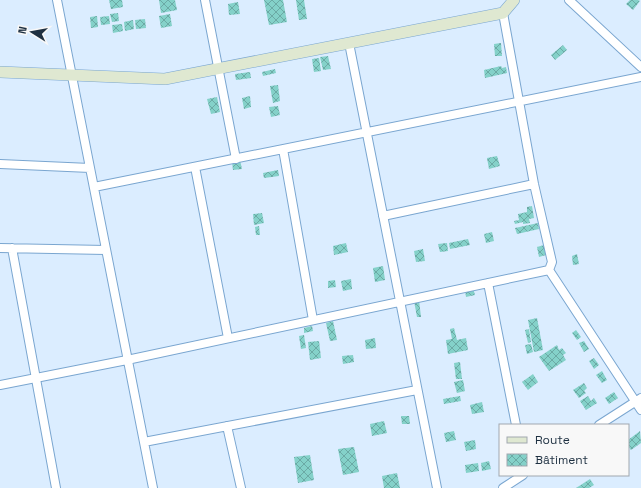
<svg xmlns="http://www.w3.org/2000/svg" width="641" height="488" viewBox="0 0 641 488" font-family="'Space Grotesk',sans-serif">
  <defs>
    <pattern id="building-cross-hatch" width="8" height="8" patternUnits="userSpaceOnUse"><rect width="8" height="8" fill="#84d1c9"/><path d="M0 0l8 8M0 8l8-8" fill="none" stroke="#6baaa5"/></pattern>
  </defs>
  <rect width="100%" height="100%" fill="#dbedff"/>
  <path fill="url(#building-cross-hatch)" d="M109,0h13l1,7 -12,2z
    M159,0h16l2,10 -16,3z
    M264,0h19l4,22 -18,3z
    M296,0h8l3,19 -8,1z
    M630,0h8l2,1 -7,9 -7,-6z
    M238,2l2,12 -11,1 -1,-11z
    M118,13l1,8 -7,1 -2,-8z
    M170,14l2,12 -11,2 -2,-12z
    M97,16l1,11 -7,1 -1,-11z
    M109,16l1,8 -9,1 -1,-8z
    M145,19l1,9 -10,1 -1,-9z
    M133,20l1,9 -9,2 -1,-9z
    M122,24l1,7 -10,2 -1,-8z
    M501,43l1,13h-7l-1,-12z
    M563,45l4,5 -12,10 -4,-5z
    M328,56l3,13 -8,1 -3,-13z
    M319,58l2,13 -7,1 -2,-13z
    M501,66l1,2 4,-1 1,6 -22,5 -1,-8z
    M275,69l1,4 -13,3 -1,-4z
    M250,72l1,6 -15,2 -1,-6z
    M278,85l2,16 -7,2 -3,-17z
    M250,96l1,11 -7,2 -2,-11z
    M217,97l3,15 -9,2 -4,-15z
    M278,106l2,9 -9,2 -2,-10z
    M497,156l3,10 -11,3 -2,-11z
    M240,160l2,9 -9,1 -1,-8z
    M278,170l1,6 -15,2 -1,-5z
    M532,206l2,12 -5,1 1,4 -7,1v-2l-8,2 -1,-3 5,-1 -1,-6 9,-2v-5z
    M262,213l2,10 -10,2 -1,-11z
    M538,223l1,6 -22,5 -2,-6z
    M259,226l1,9h-4l-1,-8z
    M492,232l2,9 -8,2 -2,-9z
    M468,239l2,6 -20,4 -1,-6z
    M346,243l2,9 -14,3 -1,-9z
    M447,243l1,8 -8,1 -2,-8z
    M544,245l2,10 -7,2 -2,-10z
    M423,249l2,12 -9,1 -2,-11z
    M577,254l2,10 -6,1 -1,-9z
    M383,266l2,14 -10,2 -2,-14z
    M351,279l1,10 -9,2 -2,-10z
    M335,280l1,7 -8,1v-7z
    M473,288l2,7 -9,2 -1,-7z
    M419,300l2,17h-4l-3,-16z
    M537,318l6,32 -9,2 -6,-32z
    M333,321l4,19 -7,1 -4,-18z
    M312,326l1,5 -9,2v-5z
    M454,328l3,12 9,-2 2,12 -20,4 -2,-14 6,-1 -2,-10z
    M529,329l2,13 -3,1 -3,-13z
    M576,330l5,7 -4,3 -5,-7z
    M304,335l2,13 -5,1 -2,-13z
    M375,338l1,10 -10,1 -1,-9z
    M319,341l2,17 -11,2 -2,-18z
    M584,341l5,8 -5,3 -5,-9z
    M531,344l2,8 -6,2 -2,-9z
    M557,345l2,5 3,-2 4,5 -3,2 3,5 -17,11 -10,-14z
    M353,355l1,7 -11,2 -1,-8z
    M594,358l5,7 -5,4 -5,-8z
    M460,362l2,17h-6l-2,-16z
    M602,371l5,9 -5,3 -6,-8z
    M533,374l5,8 -10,8 -6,-8z
    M463,380l2,11 -8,2 -3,-11z
    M584,383l3,5 -3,3 2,2 -7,5 -6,-8z
    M614,392l4,6 -9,6 -4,-6z
    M460,396l1,5 -17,3 -1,-5z
    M588,396l3,5 3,-3 3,5 -11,7 -6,-9z
    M482,402l2,10 -12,2 -2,-9z
    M401,416h8l1,8h-8z
    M384,421l3,12 -15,3 -2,-12z
    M454,431l2,9 -10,2 -2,-9z
    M640,431l1,12 -10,7 -3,-4v-6z
    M475,440l1,9 -10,2 -2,-9z
    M354,447l5,25 -16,3 -5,-26z
    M310,455l4,25 -16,3 -4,-26z
    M489,461l2,8 -9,2 -1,-8z
    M478,463l1,8 -13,2 -1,-8z
    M397,473l3,15h-16l-2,-12z
    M590,479l4,6 -5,3h-13z"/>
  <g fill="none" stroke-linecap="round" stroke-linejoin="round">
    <defs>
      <path id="street" d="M57,0l96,488
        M205,0l31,159
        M569,0l72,67
        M503,13l31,171 18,78 -3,8
        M349,43l88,445
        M283,149l30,171
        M0,164l90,4
        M195,167l33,171
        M94,187l547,-110
        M383,216l151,-32
        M0,248l106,2
        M12,248l44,240
        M549,270l92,140
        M488,283l28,142
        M0,385l127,-25 422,-90
        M599,425l42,-27
        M227,426l14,62
        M144,442l273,-52
        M503,488l20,-13"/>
      <path id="secondary" d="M0,72l165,7 338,-66 11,-13"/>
    </defs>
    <use href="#street" stroke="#7aa6d0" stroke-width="10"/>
    <use href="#secondary" stroke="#7aa6d0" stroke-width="12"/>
    <use href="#street" stroke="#fff" stroke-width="8"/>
    <use href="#secondary" stroke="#dfe8d1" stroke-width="11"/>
  </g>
  <rect x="499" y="424" width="130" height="52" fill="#f8f8f8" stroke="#a1a8af"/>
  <rect x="507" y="437" width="20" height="6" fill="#dfe8d1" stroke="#a1a8af"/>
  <text x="535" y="444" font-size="12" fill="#1e3041">Route</text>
  <rect x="507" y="454" width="20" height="12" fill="url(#building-cross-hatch)" stroke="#a1a8af"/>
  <text x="535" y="464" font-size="12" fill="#1e3041">Bâtiment</text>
  <g transform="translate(32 32) rotate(281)" stroke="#f8f8f8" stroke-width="3" paint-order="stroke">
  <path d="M0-3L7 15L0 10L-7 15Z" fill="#1e3041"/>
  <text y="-6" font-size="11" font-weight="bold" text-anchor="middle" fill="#1e3041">N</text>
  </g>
</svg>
